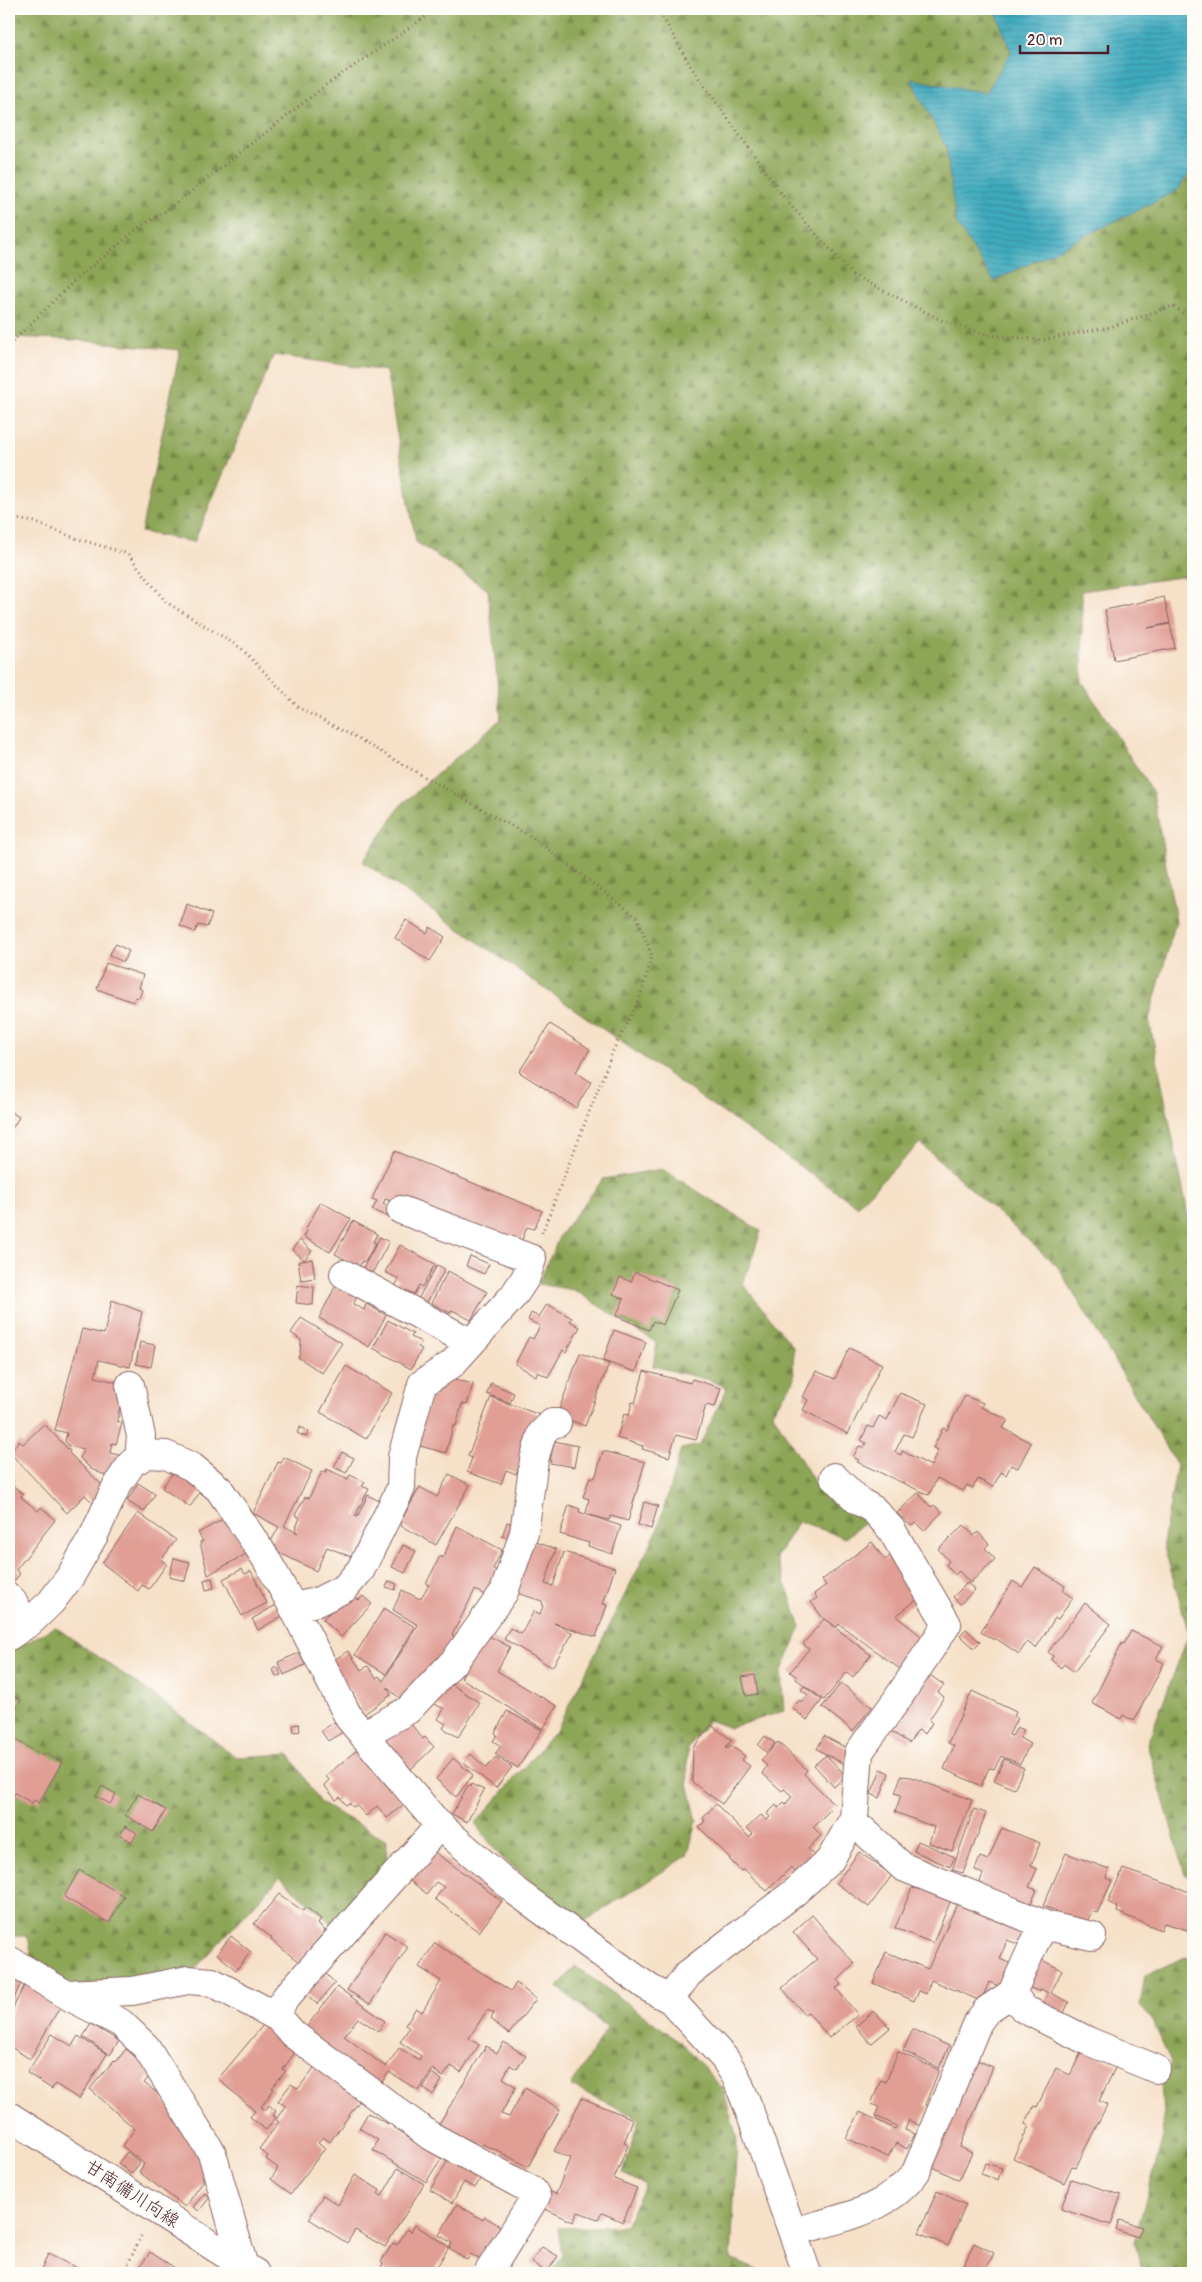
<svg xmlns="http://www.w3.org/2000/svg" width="1202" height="2282" viewBox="0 0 1202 2282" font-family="Pangolin,'Klee One',sans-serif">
  <defs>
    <pattern id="forest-firs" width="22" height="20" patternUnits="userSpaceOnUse" patternTransform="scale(1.25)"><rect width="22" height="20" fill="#8da556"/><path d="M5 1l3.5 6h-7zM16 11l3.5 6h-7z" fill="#758647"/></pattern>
    <pattern id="water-rules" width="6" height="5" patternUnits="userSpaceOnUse" patternTransform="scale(1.25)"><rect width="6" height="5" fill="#3eaabe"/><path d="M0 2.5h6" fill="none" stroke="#368a9b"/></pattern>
  </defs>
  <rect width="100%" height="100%" fill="#fdfcf7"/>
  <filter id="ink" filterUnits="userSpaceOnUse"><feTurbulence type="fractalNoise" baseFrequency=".02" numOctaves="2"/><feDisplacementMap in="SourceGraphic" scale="10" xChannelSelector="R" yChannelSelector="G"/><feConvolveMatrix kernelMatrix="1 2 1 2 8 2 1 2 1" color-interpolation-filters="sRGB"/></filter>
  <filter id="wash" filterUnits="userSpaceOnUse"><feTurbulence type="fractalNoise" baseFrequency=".0096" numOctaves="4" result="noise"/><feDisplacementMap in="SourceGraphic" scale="20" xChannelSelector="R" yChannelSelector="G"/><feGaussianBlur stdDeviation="1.12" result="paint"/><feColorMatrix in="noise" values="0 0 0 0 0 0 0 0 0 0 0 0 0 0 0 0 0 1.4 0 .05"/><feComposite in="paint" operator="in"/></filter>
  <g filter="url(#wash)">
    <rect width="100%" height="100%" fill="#f6e0c7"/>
    <path fill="url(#forest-firs)" stroke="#6c6240" d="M9,9h1184v575l-6,-8 -105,15v90l71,112 23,128 -27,98 44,221v637l-8,-3 -38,-130 42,-110 -26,-91 14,-78 -119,-198 -138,-124 -63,63 -494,-344 38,-57 100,-86 -13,-129 -72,-48 -30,-171 -112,-16 -80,187 -53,-10 39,-182 -116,-11 -55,-2z
      M662,1169l99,62 -18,53 50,63 1,34 -22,31 43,71 53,37 -23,18 -46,-17 -23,36 25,70 -20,46 3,38 -54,17 -21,-8 -22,28 1,36 9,37 -10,35 -105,67 -82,-67 -25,-32 82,-95 100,-198 24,-82 19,-4 27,-57 -18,-8 -56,-14 4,-23 -83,-53 -36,-6 22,-49 43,-56z
      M55,1627l89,61 92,69 53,-3 31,49 67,37 -1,33 -52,52 -54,-48 -88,95 -130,15 -29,-22 -5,-29h-19v-284z
      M1185,1957l8,2v314h-50l-9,-31 30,-108 -3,-52 10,-20 -17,-38 -14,-19 5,-30z
      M575,1966l107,77 41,46 14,49 -6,121 33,14h-213l11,-18 -4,-27 67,-2 20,-41 -22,-11 16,-56 -68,-32 36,-58 -49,-41z"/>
    <path fill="url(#water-rules)" stroke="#446474" d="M995,9h198v158l-15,23 -184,91 -38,-58 -10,-76 -35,-68 75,14 25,-41z"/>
    <g id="blocks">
      <path fill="#e09e94" d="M1164,597l6,26 -22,5 22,-4 5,24 -61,12 -9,-50z
        M187,904l25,10 -5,13 -9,-2 -3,7 -15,-6z
        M406,920l21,13 3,-6 15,10 -15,24 -35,-23z
        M116,944l13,7 -6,11 -14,-7z
        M106,963l37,12 -4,13 3,2 -3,8 -4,-1 -2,5 -36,-13z
        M550,1024l40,25 -14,23 15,10 -15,26 -57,-36z
        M9,1111l10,6 -10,17z
        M394,1151l148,60 -8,18 -7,-2 -6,15 -136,-43 -2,5 12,6 -4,8 -19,-8 5,-9 -5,-2z
        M321,1202l30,17 -21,33 -26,-15 3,-6 -2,-1z
        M353,1221l24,13 -4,8 3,1 -11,19 -3,-1 -3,6 -24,-13z
        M380,1237l9,5 -18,33 -9,-5z
        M300,1240l12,11 -8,9 -12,-11z
        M400,1245l35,19 -13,23 -3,-2 -5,9 -8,-4 -2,4 -10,-6 5,-9 -14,-7z
        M470,1256l19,8 -5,10 -18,-8z
        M312,1259l3,19 -14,2 -3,-18z
        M437,1265l8,4 -19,35 -8,-5z
        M448,1271l39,21 -16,28 -19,-10 -2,3 -19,-10z
        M635,1272l43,18 -15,35 -10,-4 -4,9 -33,-14 8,-17 -11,-5 7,-17 11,5z
        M298,1285l16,2 -1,18 -17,-2z
        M336,1285l21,12 -4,7 11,6 2,-6 20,11 -17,32 -50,-29z
        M112,1300l30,12 -12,55 -31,-7 -4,17 30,7 -8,37 5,2 -6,21 -4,-1 -2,10 13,3 -9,23 -23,-10 -11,-11 4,-9 -15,-3 -4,-5 2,-8 -12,-3 27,-101 22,5z
        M547,1304l25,14 -2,3 10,6 -14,25 -3,-2 -15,27 -10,-5 -2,4 -21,-12 14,-27 4,2 7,-13 -12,-6 3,-7 8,4z
        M301,1318l41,25 -20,30 -24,-16 2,-4 1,-13 -10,-7z
        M388,1320l25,14 -2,3 10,5 -3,5 4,2 -11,20 -38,-21z
        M614,1330l32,12 -10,30 -33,-11z
        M140,1342l15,3 -4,22 -15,-3z
        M849,1348l33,16 -34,70 -45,-24 5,-10 -5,-3 13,-26 19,8z
        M580,1353l29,11 -24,62 -28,-11z
        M346,1366l46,27 -26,46 -46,-27z
        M644,1371l46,12 2,-4 29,9 -6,19 -9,-2 -10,35 -20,-5 -7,22 -27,-8 1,-3 -26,-8 7,-24 5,1 3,-13 3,1z
        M450,1378l23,6 -6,21 -5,-1 -6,22h-3l-7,27 -30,-8 16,-54z
        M491,1383l23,10 -4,10 -23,-9z
        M900,1393l27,11 -15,33 -8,-3 -9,18 6,3 1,-4 29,15 7,-16 -5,-2 10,-20 4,2 18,-34 18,7 -2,4 27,13 -5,8 28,15 -13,25 -7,-3 -5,10 -5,-3 -8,15 -15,-8 -5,9 -6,-3 -4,6 -26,-13 -8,17 -72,-33 2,-2 -6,-3 6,-11 5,2 2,-5 -5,-3 7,-14 5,2 6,-12 8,4z
        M491,1397l49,18 -7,14 -17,45 -10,-4 -5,14 -34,-12 5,-14 -4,-2z
        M44,1424l26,27 -1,2 37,36 -13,14 -8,-8 -18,18 -58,-61 10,-11 4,3z
        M300,1427l9,5 -3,5 -9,-4z
        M554,1441l24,5 -4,21 -24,-4z
        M603,1451l42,11 -17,59 -17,-5 -2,4 -23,-6 3,-15 -6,-2 7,-20 5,1z
        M342,1452l12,6 -8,15 -12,-6z
        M284,1457l28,14 -28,55 14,7 -3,-3 5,-12 -5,-3 10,-18 4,1 13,-26 3,1 2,-4 21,10 2,-4 15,7 -3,4 7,3 -14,27 2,1 11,-22 13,7 -27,56 -27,-11 -11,24 -42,-21 2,-4 -6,-3 9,-16 -26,-14 25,-51 3,1z
        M176,1468l28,18 -14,21 -28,-19z
        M449,1474l21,11 -34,60 -35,-19 1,-7 18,-32 17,10z
        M9,1476l5,5 -3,3 12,10 -2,3 17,14 3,-4 14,13 -39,50 4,4 -10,12z
        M138,1483l17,11 -11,18 -17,-11z
        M918,1493l13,14 3,-2 8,7 -18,19 -8,-8 -5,3 -14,-13z
        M644,1502l14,4 -7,23 -13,-4z
        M569,1505l11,4 -1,3 42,14 -9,28 -24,-8 1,-3 -29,-9z
        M138,1513l38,27 -15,20 6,4 -18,25 -7,-4 -4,6 -36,-28z
        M227,1517l19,37 -38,21 -8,-33 3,-1 -5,-8z
        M507,1522l10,3 -5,15 -10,-4z
        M964,1525l10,11 4,-4 11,12 -4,4 10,11 -25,24 -11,-12 -4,4 -9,-10 3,-4 -11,-12z
        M457,1526l45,24 -9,19 10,5 -11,25 -17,-9 -23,45 5,4 -52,64 -18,-16 4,8 -27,19 -32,-53 16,-10 13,19 7,-4 8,12 3,-2 4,5 35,-56 -25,-15 9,-20 18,9 9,-14 -3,-1 14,-28 3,2z
        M530,1540l26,9 -11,35 8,2 11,-34 51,16 -12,36 4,1 -11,32 -42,-14 19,10 -21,34 -48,-28 6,-11 11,6 13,-23 6,3 3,-8 -1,-5 -28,-9z
        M872,1542l13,18 7,-5 27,43 -23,18 30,24 -22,32 -65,-48 -2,3 -15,-10 -11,-15 6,-4 -3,-4 12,-9 -4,-5z
        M403,1545l13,6 -11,22 -13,-6z
        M174,1558l16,4 -5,19 -16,-4z
        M1035,1567l30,19 -2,5 10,7 -15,21 -3,-1 -19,30 -9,-6 -8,12 -24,-16 -1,2 -13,-8 32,-51 9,6z
        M242,1569l3,5 6,-3 16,32 -25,13 -19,-37z
        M212,1578l2,10 -8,2 -2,-10z
        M389,1581l8,3 -2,6 -9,-3z
        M967,1583l8,7 -15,14 -7,-7z
        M350,1592l9,8 4,-4 9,8 -31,33 -18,-18z
        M1085,1603l26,21 -37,48 -10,-8 -3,4 -10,-8 2,-4 -5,-4z
        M276,1605l6,11 -24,14 -6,-11z
        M384,1608l31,19 -29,47 -31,-19z
        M824,1619l47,36 -18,22 -6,-5 -23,28 -28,-21 1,-2 -7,-5 19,-23 -6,-5z
        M966,1629l14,13 -6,6 -14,-13z
        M1131,1631l32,15 -7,13 8,4 -30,58 -11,-6 -2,4 -29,-16 30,-60 2,1z
        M485,1634l25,13 -13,24 60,35 -14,23 -82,-51z
        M299,1653l6,12 -21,10 -6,-13z
        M278,1667l3,8 -5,2 -3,-8z
        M927,1673l17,12 -6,7 6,5 -15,23 3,3 -7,11 -7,-4 -9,13 -23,-15z
        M755,1675l3,19 -12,2 -4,-19z
        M450,1683l30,20 -22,34 -15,-9 3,-4 -8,-5 6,-10 -11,-6z
        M841,1683l31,24 -19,24 -31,-24z
        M804,1686l18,14 -15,20 -15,-12 8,-8 2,2 6,-7 -7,-5z
        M972,1691l44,21 -2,5 3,1 -8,17 3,1 5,-9 7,3 -4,8 10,6 -10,20 -19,-8 -7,13 -5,-1 -8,18 -37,-17 10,-23 -6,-3z
        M9,1693l12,7 -12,21z
        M507,1711l35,19 -24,38 -23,-14 6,-8 -8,-5 4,-6 -2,-2z
        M339,1719l7,11 -18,11 -7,-10z
        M410,1723l13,16 2,-2 9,10 -24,23 -21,-20 3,-3 -5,-6v-4z
        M299,1724l1,7 -6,1 -1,-7z
        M711,1725l21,15 -6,7 2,2 2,-4 15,11 -3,4 8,6 -28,38 -30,-22 1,-34z
        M9,1736l34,20 2,-3 17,9 -23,41 -5,-3 -2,3 -17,-10 -3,5 -3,-1z
        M765,1736l10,7 -8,10 -9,-8z
        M824,1736l28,15 -8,13 -27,-15z
        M778,1742l29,28 -3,4 31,31 -22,22 8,8 -13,14 9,10 -18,17 -8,-9 -24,24 -23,-22 -3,2 -12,-12 1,-1 -31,-31 6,-6 -2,-3 13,-14 33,33 4,-3 -6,-6 14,-13 6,5 3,-3 -3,-3 9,-9 2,3 6,-6 2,2 6,-8 -8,-7 -2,2 -20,-18 5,-7 -6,-6z
        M359,1748l45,56 -17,14 -10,-12 -11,10 -10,-11 -3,2 -4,-4 -3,2 -6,-8 -4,3 -12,-15 5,-5 -3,-4z
        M471,1754l15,14 10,-11 16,10 -16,21 -32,-25z
        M826,1755l20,21 -12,11 -20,-22z
        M453,1758l20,17 -17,22 -20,-18z
        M1004,1759l20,9 -10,21 -20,-9z
        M881,1769l8,4 -9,25 -9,-4z
        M901,1776l10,1 61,23 -20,51 -23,-8 5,-16 -39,-15 6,-17 -6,-2z
        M471,1784l13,6 -17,32 -15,-8 16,-29 2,2z
        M102,1786l14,8 -6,10 -14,-8z
        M138,1794l28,16 -13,22 -28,-17z
        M974,1809l12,4 -23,60 -11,-3z
        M125,1826l12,7 -5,9 -12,-7z
        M1002,1828l38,15 -9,23 6,3 -8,18 8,3 -9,20 -51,-21 6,-15 -8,-4 5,-13 8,3z
        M918,1841l37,16 -5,10 -36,-16z
        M432,1850l70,51 -23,31 -44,-33 9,-12 -8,-5 -9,12 -18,-14z
        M859,1852l33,23 -23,32 -33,-24z
        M1066,1853l43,16 -3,9 6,3 -15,32 -5,-2 -6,13 -33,-7 3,-6 -13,-5z
        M1123,1869l70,24v31l-2,7 -27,-8 -3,7 -44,-18 1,-4 -10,-6z
        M79,1870l45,26 -15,27 -45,-26z
        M918,1886l33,14 -18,43 -38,-15 17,-40 4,1z
        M279,1894l24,17 3,-4 15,12 -3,4 7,8 -26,31 -28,-22 1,-2 -18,-14z
        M960,1897l74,32 -8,18 -19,-7 -7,19 16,7 -10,23 -17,-7 -8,19 -50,-21 -5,14 -7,-3 -5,10 -41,-18 13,-31 42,17z
        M812,1915l43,49 -17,16 3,5 -5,3 22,27 -29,23 -21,-26 -4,2 -22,-26 35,-29 -24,-27z
        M385,1932l23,15 -38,57 -23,-14z
        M231,1936l20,16 -15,18 -19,-16z
        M435,1943l76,48 5,-8 20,16 -27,35 -18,-15 3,-6 -7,-3 -18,28 10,7 -18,27 -10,-6 -8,11 -11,-8 -13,22 -30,-19 -12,17 -75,-56 35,-46 48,34 -7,10 -20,-13 -14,18 42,31 13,-19 20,12 2,-4 -21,-14 9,-14 -4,-3 11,-17 6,4 19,-31 -22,-14z
        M1036,1957l26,13 -11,23 18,9 -6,13 -20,-11 5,-11 -7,-4 -1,3 -16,-7z
        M9,1968l15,9 -15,32z
        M323,1971l12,12 -18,21 -13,-12z
        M25,1984l36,21 -31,54 -21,-13v-30z
        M874,2011l16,17 -19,16 -15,-18z
        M91,2024l28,17 -9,14 -27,-18z
        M264,2024l32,27 -13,18 3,2 -14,17 2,1 -13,18 5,3 3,-5 7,6 -3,5 3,1 -10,13 -16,-13 5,-6 -37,-32z
        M913,2029l36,17 -10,22 -36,-17z
        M52,2034l20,12 6,-10 29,18 -28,45 -24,-15 -3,5 -25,-16z
        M504,2042l22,14 -9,13 -7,-4 -7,13 13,9 -15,27 8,3 16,-29 35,21 -32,58 -37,-20 -1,1 -7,-4 -4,4 -46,-20 3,-5 3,1 47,-78 11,7z
        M126,2049l27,23 -9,11 21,16 -2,2 21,18 20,35 -5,7 4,4v17l-18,25 -46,-35 5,-8 -22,-18 13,-17 -45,-40 24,-29 2,2z
        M1082,2051l35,13 -18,37 8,4 -31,62 -4,-1 -8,17 -51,-25 16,-32 -4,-2 9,-18 3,1 19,-39 14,7z
        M898,2052l41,18 -14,35 4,2 -9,19 -11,-6 -4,10 10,4 -8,15 -11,-6 -8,14 -42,-19 14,-26 35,17 2,-3 -22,-10 4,-9 -8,-3 10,-24 5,2z
        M970,2057l23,10 -33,80 12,6 -13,27 -28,-14z
        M317,2064l46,32 -33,46 -7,-5 -5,5 7,6 -34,46 -20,-15 7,-11 -12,-9 2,-3 -9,-7 20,-27 -3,-2 9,-14 -7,-5 13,-17 7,5z
        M432,2073l10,7 -9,15 -10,-7z
        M582,2098l51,21 -9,24 4,2 -14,34 23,9 -14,34 -21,-9 -4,6 -20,-7 -5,10 -36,-17 8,-15 11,4 14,-36 -16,-7z
        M368,2113l20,11 1,-3 55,33 -18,28 -53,-32 5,-10 -19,-12z
        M127,2152l13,11 -9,11 -13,-11z
        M452,2154l32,18 -9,16 -11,-6 -12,21 -22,-13z
        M985,2163l17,5 -4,12 -17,-6z
        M398,2168l26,16 -39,63 -30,-17 -8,13 -38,-24 14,-24 15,10 17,-30 25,15 -2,4 4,2z
        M1071,2179l50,16 -10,30 -50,-16z
        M937,2191l29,14 -18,41 -29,-13z
        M205,2193l5,4 -11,14 -6,-4z
        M457,2204l26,16 2,-3 15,9 -20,34 -9,-6 -4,6 -18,-12 3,-5 -13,-8z
        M1119,2220l23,7 -4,10 -22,-7z
        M415,2225l34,22 -16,26h-46l-7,-4 3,-5 -2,-2 12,-19 4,2 10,-16 4,3z
        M974,2243l20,10 -10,20 -20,-8z
        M542,2247l16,9 -11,16 -16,-10z
        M150,2252l25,16 -4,5h-35z
        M48,2254l39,19h-47z
        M26,2268l13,5h-16z"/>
    </g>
  </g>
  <g filter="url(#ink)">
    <use href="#blocks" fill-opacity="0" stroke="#866362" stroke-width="1"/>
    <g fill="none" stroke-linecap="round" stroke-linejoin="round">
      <defs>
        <path id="minor" d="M344,1274l127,69
          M130,1385l11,51 -2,23
          M9,1598l4,4 13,22
          M293,1607l24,-5 28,-14 16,-19 40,-81 1,-31 20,-73 30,-20 62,-69 12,-18 6,-18 -131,-49
          M9,1636l21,-14 21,-20 19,-25 24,-42 23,-50 15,-22 15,-9 19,1 26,12 27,22 46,68 28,50 56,111 89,106 80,69 131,95 22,12 54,59 11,18 11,27 60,169
          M363,1735l45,-25 48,-51 48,-67 20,-59 10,-73 8,-27 10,-10h5
          M851,1823l13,8 39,36 145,59 44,10
          M9,1960l63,38 49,25 25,24 66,106 32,114
          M1012,1993l12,16 64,32 68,28
          M65,1994l67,-3 56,-11 24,2 67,36 14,16 136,101 104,56 3,5 -48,77
          M670,1999l18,-25 107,-82 35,-32 24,-42 5,-66 37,-51 51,-77 -56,-95 -17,-19 -17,-10 -23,-23
          M279,2018l1,-12 6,-9 154,-172
          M793,2232c44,-13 94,-20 123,-60l62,-150 9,-12 25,-17 21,-47 9,-17 6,-3"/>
        <path id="major" d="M9,2116l246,157"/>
      </defs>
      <use href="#minor" stroke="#866362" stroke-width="30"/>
      <use href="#major" stroke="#866362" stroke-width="30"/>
      <path stroke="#866362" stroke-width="3" stroke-dasharray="1 4" stroke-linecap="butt" d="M658,9l33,58 95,133 67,75 90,46 46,14 54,5 67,-13 63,-21 20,13
        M9,345l64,-63 68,-56 29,-18 156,-123 111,-76
        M9,518l25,4 41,16 53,16 38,48 75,46 58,60 50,26 184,104 104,79 15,39 -11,39 -28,56 -71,182
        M124,2273l18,-39"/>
      <use href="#minor" stroke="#fff" stroke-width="28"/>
      <use href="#major" stroke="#fff" stroke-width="28"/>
    </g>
  </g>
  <g text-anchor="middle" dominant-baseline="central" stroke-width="4.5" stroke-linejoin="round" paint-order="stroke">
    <g font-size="18" fill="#4a1f2b" stroke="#fdfcf7">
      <text transform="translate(132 2194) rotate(33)">甘南備川向線</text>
    </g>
  </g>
  <rect width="1202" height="2282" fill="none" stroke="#fdfcf7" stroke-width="30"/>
  <path d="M1020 45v8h88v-8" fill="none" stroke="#4a1f2b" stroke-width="2.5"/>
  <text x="1027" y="45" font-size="15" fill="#4a1f2b" stroke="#fdfcf7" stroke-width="4" paint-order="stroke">20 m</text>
</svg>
